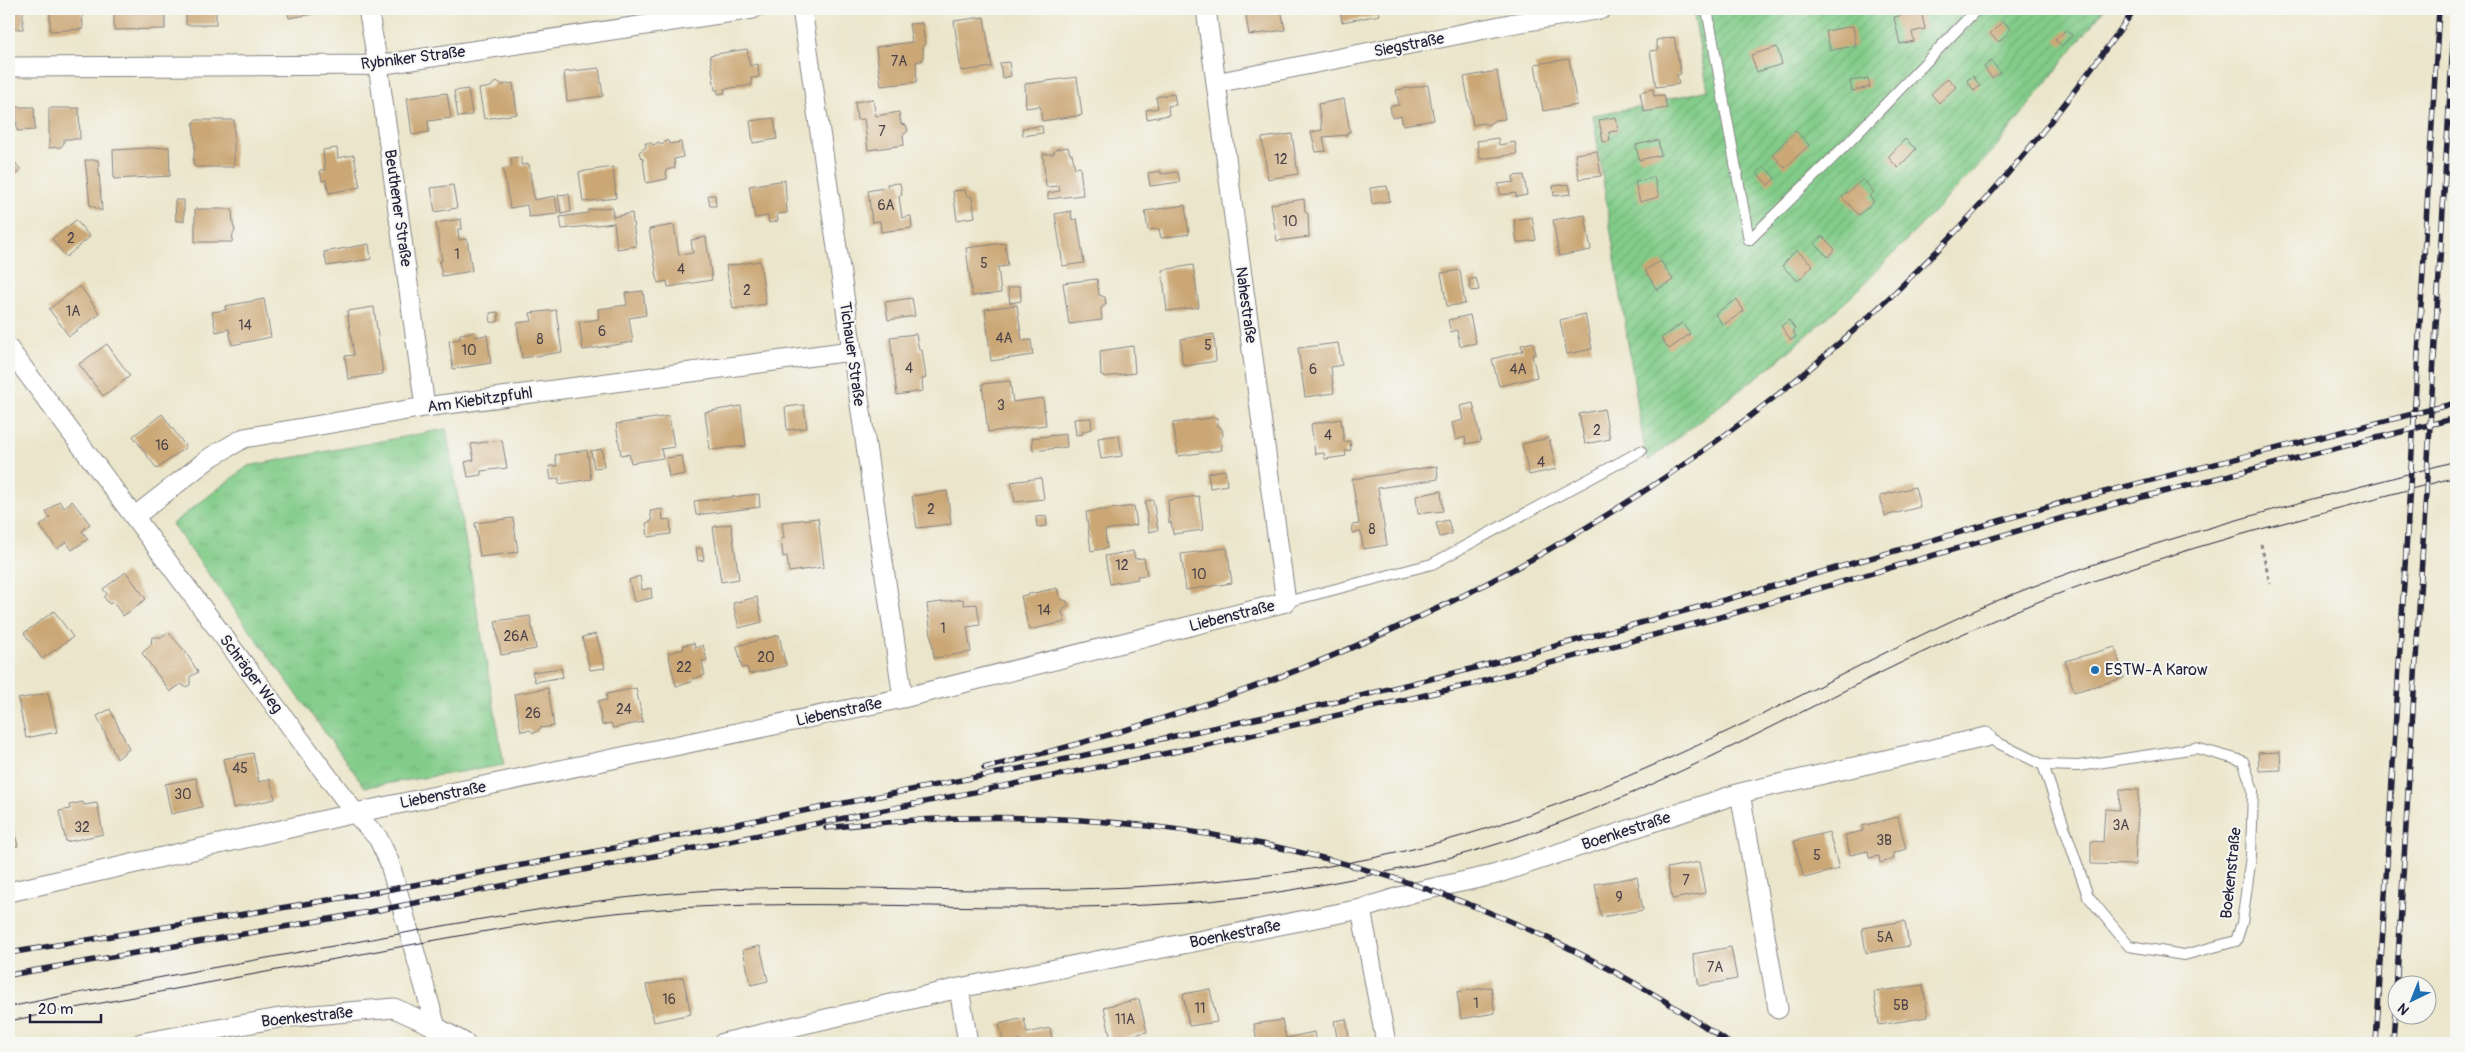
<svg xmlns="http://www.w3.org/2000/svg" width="2465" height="1052" viewBox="0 0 2465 1052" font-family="Pangolin,sans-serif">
  <defs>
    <pattern id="grass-tufts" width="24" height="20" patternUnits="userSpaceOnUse" patternTransform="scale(1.25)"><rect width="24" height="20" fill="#82cc89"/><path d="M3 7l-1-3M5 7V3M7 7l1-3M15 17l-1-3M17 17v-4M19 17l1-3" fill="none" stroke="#70af77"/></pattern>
    <pattern id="garden-furrows" width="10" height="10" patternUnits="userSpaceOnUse" patternTransform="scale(1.25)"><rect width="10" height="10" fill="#82cc89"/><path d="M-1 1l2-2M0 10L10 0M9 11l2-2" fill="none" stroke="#70af77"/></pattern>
  </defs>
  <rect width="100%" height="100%" fill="#f6f6f2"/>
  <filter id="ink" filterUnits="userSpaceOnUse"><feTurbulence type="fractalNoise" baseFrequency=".02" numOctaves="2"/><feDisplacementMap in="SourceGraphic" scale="10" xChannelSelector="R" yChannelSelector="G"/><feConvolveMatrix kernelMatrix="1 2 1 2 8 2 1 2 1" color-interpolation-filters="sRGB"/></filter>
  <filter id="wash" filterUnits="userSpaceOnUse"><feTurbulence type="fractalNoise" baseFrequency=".0096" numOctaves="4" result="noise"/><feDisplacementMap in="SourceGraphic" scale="20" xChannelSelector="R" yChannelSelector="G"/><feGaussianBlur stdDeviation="1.12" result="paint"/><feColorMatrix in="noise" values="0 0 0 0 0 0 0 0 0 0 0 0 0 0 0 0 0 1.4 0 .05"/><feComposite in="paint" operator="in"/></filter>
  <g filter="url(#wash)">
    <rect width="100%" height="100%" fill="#ebe6cb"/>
    <path fill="url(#grass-tufts)" stroke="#527762" d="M446,429l58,336 -139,22 -193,-263 76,-58z"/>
    <path fill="url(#garden-furrows)" stroke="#527762" d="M1736,9h368l-112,143 -138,142 -74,65 -132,102 -5,-21 -50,-325 45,-8 6,4 22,-4 -1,-7 43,-10 -14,-74z"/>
    <g id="blocks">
      <path fill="#cba776" d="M9,9h14v20h-14z
        M50,9h32l1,20 -33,2z
        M114,9h51v20l-51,1z
        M186,9h30v16h-30z
        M287,9h44v2l-42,7z
        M1245,9h36l4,21 -36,5z
        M1340,9h39l1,6 -38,7z
        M1921,11l4,18 -13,3 2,9 -14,3 -6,-27z
        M984,17l8,50 -31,4 -7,-50z
        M2003,21l8,8 -12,13 -9,-8z
        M922,23l3,22h-2v15l-7,2 1,20 -36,4 -5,-39 36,-5 -3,-18z
        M1853,26l3,20 -26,4 -4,-19z
        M2066,30l6,5 -10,11 -7,-6z
        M1674,37l7,37 -4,1 2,9 -23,3 -6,-36 8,-1 -2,-10z
        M1777,47l5,17 -25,8 -6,-17z
        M747,49l3,17 8,-2 1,13 -8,1 1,7 -28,4 1,4 -7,1v-4h-3l-5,-35z
        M1569,59l8,46 -34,6 -8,-47z
        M1991,61l9,11 -8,6 -8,-11z
        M1009,62l2,14 -9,2 -2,-15z
        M599,68l4,28 -36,5 -3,-29z
        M1497,71l8,48 -10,1 -7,5 -5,-2 -10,2 -9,-48z
        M1973,76l7,10 -6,5 -7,-11z
        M1077,77l5,38 -40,6 -2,-15 -14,2 -1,-24z
        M1868,78l2,9 -18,4 -2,-10z
        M1948,78l8,9 -17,16 -8,-9z
        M499,82l3,3 11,-2 4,31 -33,5 -5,-30 12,-2 3,-4z
        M1428,85l6,35 -31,5 -2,-9 -9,2 -2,-12 9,-1 -3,-15z
        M468,89l4,26 -14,2 -4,-26z
        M1653,89l1,7 10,-1 3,13 -23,4 -4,-20z
        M447,93l4,25 -23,3 1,11 -17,3 -5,-37z
        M1174,94l2,11 -8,1 1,9 -22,4 -1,-9 12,-2 -2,-11z
        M873,99l3,17 23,-4 2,12 5,1 2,6 -5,4 1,10 -36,5 -4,-31 -7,1 -2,-18z
        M1344,99l6,33h-3v3l-24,2 3,14 -10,1 -5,-20 11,-2 -4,-26z
        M16,107h18l1,23 -18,1z
        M49,108h30l1,31h-16v4l-3,4 -12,1z
        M1616,117l2,14 -9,1 1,9 -7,1 -4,-22z
        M774,118l3,21 -24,4 -3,-22z
        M195,120h39v47h-38l-3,-3 2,-20 -2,-20z
        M1042,126l1,7 -20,3 -1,-8z
        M1796,131l13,14 -24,23 -13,-14z
        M1292,134l6,40 -30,5 -6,-41z
        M1498,138l1,7 16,-3 2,12 -37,5 -3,-18z
        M1905,139l11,10 -18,19 -10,-11z
        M667,140l3,4 11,-2 2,15 -9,2 1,9 -9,2 1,9 -21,4 -3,-24 -3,-3 -1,-4 7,-5 -1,-4h6l3,2 4,-3 4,3z
        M1658,140l3,15 -22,5 -3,-15z
        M169,147l1,29 -56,3 -1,-29z
        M1068,147l2,7h2l3,14 5,-1 3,28 -35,4v-6l12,-2 -1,-5 -13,1 -3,-33h10l3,-5z
        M337,148l1,10 16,-3 6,32 -31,6 -3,-13 -4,1 -2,-11h5l-2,-20z
        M1597,151l4,25 -22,3 -4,-25z
        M521,157v8l8,-1 5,36 21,-4 3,18 -29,3 -2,-12 -17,3 -7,-39 9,-2 -1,-9z
        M13,160l8,10 -12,10v-17z
        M85,160h13l4,51 -12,-6z
        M1764,166l11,12 -7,7 -11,-12z
        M613,167l3,31 -33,4 -4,-30z
        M1161,171v3l17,-2 2,10 -30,4 -2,-13z
        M1524,175l3,20 -11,2v-4l-15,2 -3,-11 16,-2 -1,-6z
        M1654,177l5,20 -19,5 -5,-20z
        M1863,179l11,13 -5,4 5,6 -15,13 -17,-18z
        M785,180l2,33 -10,1 1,7 -9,2 -1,-7 -13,2 -6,-32z
        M900,183l2,12 -3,1 3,22 9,-2 1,12 -31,4 -1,-11 -8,1 -4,-31 20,-4 -1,-3z
        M1569,184l2,10 -17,2 -1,-10z
        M453,185l4,23 -22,4 -4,-24z
        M1387,186l3,15 -18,3 -2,-16z
        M965,190l1,5 6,2 3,20 -18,3 -4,-29z
        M569,194l2,18 -10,2 -3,-19z
        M708,195h7l1,11h-6z
        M1304,199l1,13 3,2 1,23 -32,4 -6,-37z
        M175,200h9v21h-8z
        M1185,205l4,29 -28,4 -2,-9 -11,1 -3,-19z
        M612,207l1,10 19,-4 4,33 -19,3 -3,-26 -52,6 -2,-12 28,-4v-3z
        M195,209h37l1,15 2,7 -2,3 -1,8h-37z
        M1071,211l1,9 5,-1 7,44 -21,3 -8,-52z
        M1585,215l6,35 -32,6 -6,-36z
        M1532,217l4,23 -19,3 -3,-23z
        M461,219l1,10h-4l1,11 8,-1 5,32 -30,5 -3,-15h3l-6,-38z
        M76,220l14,17 -24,20 -14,-18z
        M674,225l5,30 14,-2 -2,-13 15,-3 6,43 -44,7 -1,-6 -9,2 -9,-54z
        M1822,236l13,13 -7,8 -14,-14z
        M1005,243l3,23 -10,1 3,26 -29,3 -6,-48z
        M369,244l2,15 -44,7 -3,-14z
        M1796,250l17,15 -15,16 -16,-15z
        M760,261l6,43 -33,5 -7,-43z
        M1661,261l12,19 -16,10 -12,-20z
        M1193,265l6,42 -32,4 -5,-41z
        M1460,270l5,34 -18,2 -6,-33z
        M1476,278l3,12 -8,1 -2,-11z
        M1097,279l2,16 6,2 1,7 -5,4 1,12 -33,4 -6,-41z
        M80,286l20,28 -31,22 -20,-27z
        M1020,286l1,15 -11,2 -2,-15z
        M643,291l3,24 -17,3 4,24 -50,8 -4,-28 20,-3 -1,-10 29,-4 -2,-12z
        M912,298l3,18 -27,4 -3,-18z
        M264,299l7,38 -39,8 -3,-16 -13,3 -4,-20 14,-2 -1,-4z
        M1737,299l7,12 -21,14 -8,-11z
        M1017,305l5,36 9,-1 2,15 -42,6 -6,-52z
        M374,307l9,67 -35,5 -3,-23 9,-1 -7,-44z
        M556,310l6,42 -40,6 -5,-35 15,-2 -2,-8z
        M498,312l1,9 -8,2 -1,-10z
        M1585,314l7,35 -25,5 -7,-34z
        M1470,315l6,28 -16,3 -3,-16 -6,2 -3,-12z
        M1789,320l6,9 -2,2 3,6 -5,3 -10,-14z
        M1682,323l8,11 -21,15 -8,-11z
        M474,332l1,5 12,-2 4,28 -38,6 -4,-28 11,-2v-5z
        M916,334l3,16h3l4,28 -4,1 1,12 -26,4 -7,-58z
        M1214,334l2,27 -31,5 -1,-3 -2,1 -1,-25z
        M1533,342l3,12 -4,1 5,22 -38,9 -7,-27 31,-8 -2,-6z
        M1338,343l4,22 -11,2 3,26 -29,4 -7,-49z
        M107,344l23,32 -27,20 -24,-32z
        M1133,346l2,27 -31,4 -1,-2h-2l-1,-24z
        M1010,381l3,21 30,-4 3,27 -58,7 -6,-48z
        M1473,403l8,38 -15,3 -1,-7 -9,3 -4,-17 11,-3 -3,-14z
        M804,405l3,23 -20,2 -2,-23z
        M741,406l5,40 -36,4 -5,-38z
        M1604,409l6,30 -25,5 -6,-30z
        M162,414l24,33 -29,22 -24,-33z
        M669,416l5,31 -13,2 2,9 -32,5 -2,-9 -8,1 -5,-31z
        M1217,417l1,9 4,3 1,6 -3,4 2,11 -44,6 -5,-33z
        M1091,418l1,11 -9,2v3l-7,1 -2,-16z
        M1341,419l3,23 6,-1 1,9 -6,1 1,5 -21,3 -1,-6 -9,1 -4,-30z
        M1066,434l1,13 -34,4 -1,-13z
        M1119,435l3,21 -21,3 -3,-21z
        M1549,438l7,31 -27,6 -7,-31z
        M502,440l5,28 -26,3v4l-13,2 -3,-15 9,-2 -3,-16z
        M602,449l2,18 -10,1 -3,-17z
        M587,450l4,29 -32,5v-6l-8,2 -2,-14h8l-2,-11z
        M682,456l3,18 -16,3 -3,-19z
        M1437,466l1,13 -60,9 9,57 -24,4 -2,-17 -8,1 -1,-8 7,-1 -7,-45z
        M1225,470l2,15 -17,3 -2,-15z
        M1041,478l3,21 -29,3 -4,-20z
        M1915,487l5,20 -35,9 -5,-20z
        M947,491l4,33 -34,4 -5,-32z
        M1441,491l2,20 -25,3 -2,-18z
        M759,494l1,13 -64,8 -2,-14z
        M1199,496l4,34 -30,4 -2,-12 -2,1 -1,-23z
        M1153,500l5,30 -9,2 -4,-31z
        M59,501l5,7 8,-7 18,23 -8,7 6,8 -16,11 -6,-8 -9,7 -17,-23 10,-8 -4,-6z
        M1134,506l3,19 -32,5 2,18 -16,3 -5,-39z
        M662,509l1,11 7,-1 1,15 -23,3 -2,-14 6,-2 -2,-10z
        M1046,516l1,10 -10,1 -1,-10z
        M513,518l5,34 -38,5 -5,-34z
        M818,518l6,49 -35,5 -2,-16 -4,1 -2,-18 3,-1 -2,-16z
        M1448,520l4,14 -12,3 -4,-14z
        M731,524l8,55 -18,3 -8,-55z
        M696,548h6l2,12 -6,1z
        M1227,548l5,35 -46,7 -5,-36z
        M1133,551l2,8 9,-1 3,17 -10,1 1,3 -28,5 -5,-28z
        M126,572l20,27 -23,17 -10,-14 -4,2 -5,-7 3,-3 -4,-5z
        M640,576l2,14 9,-2 1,10 -18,4 -5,-22z
        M1057,588l3,11 7,2 1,5 -6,5 3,11 -36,8 -8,-34z
        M757,597l5,25 -23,6 -6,-25z
        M963,599l1,6 13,-1 3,21 -13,2 4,25 -37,6 -7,-54z
        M54,611l19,26 -31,22 -18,-26z
        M530,616l6,33 -35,6 -6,-34z
        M168,632l17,19 13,21 -8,5v8l-5,2 -4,-3 -11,8 -28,-39 9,-8 1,-8h9z
        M596,634l9,34 -15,2 -8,-33z
        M779,635l7,31 -37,8 -2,-7 -5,1 -5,-22z
        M694,643l1,5 8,-3 4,15 -5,1 3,14 -13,4v3l-16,4 -8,-33 16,-4 -1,-4z
        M2115,647l9,31 -50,14 -9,-31z
        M561,668l2,9 -28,5 -3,-10z
        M548,688l6,38 -14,2 -3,4 -4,1 -3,-3 -9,1 -7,-37z
        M636,688l7,34 -30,6 -2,-5 -9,2 -4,-24 9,-1 -1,-6z
        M48,693l9,39 -31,6 -8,-39z
        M110,709l19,40 -12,10 -20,-43z
        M2280,752l1,18 -22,1 -1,-18z
        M253,753l6,29 11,-3 5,20 -42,9 -10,-49z
        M196,778l6,29 -31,7 -6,-30z
        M2120,789l19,1 -4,75 -44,-1v-23l12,1 2,-33 14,1z
        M83,802l1,3 13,-2 6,31 -37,8 -7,-31 11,-2 -1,-4z
        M9,811l9,35 -9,2z
        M1898,817l8,32 -13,4 1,6 -14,4 -1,-7 -10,2 -1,-7 -18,4 -5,-20 18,-4 -1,-5z
        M1829,832l10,37 -35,9 -10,-37z
        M1699,862l6,31 -33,6 -5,-31z
        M1637,877l6,33 -42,7 -6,-33z
        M1905,921l4,25 -43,7 -4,-25z
        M760,946l8,35 -17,4 -8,-35z
        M1731,947l6,32 -38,7 -6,-32z
        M683,977l8,37 -37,8 -8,-37z
        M1923,985l5,32 -49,8 -5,-33z
        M1491,987l4,26 -34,6 -4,-27z
        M1210,989l7,33 -28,4 -6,-32z
        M1139,999l8,33 -36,8 -7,-33z
        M1024,1018l3,15 23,-5 3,15h-33l-1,-3 -15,3 -5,-19z
        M1346,1019l4,24h-12l-4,-22z
        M1282,1020l4,18 28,-6 2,11h-59l-3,-19z"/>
    </g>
  </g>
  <g filter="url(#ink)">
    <use href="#blocks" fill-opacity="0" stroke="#868483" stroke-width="1"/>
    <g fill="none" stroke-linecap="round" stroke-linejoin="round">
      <defs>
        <path id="service" d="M1707,9l42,231
          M1749,240l100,-98 128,-133
          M1286,602l146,-38 209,-113
          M1986,737l57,28 35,1 118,-18 47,13 10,29 -2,66 -9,67 -6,18 -52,14 -55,-9 -41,-50 -45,-131"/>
        <path id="minor" d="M368,9l10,56 47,342
          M802,9l101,689
          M9,67l369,-2 375,-56
          M1216,83l294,-59 92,-15
          M9,349l346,464 23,25 11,23 47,166 1,16
          M134,517l77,-60 33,-19 181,-31 426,-56
          M1740,793l38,216
          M9,892l346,-79 548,-115 383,-96 -80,-593
          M1361,909l25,134
          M959,988l9,55
          M141,1043l138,-25 115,-10 42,19 29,16
          M723,1043l236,-55 402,-79 54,-17 78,-17 247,-82 246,-56"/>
      </defs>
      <use href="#service" stroke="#868483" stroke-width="12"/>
      <use href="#minor" stroke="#868483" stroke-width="21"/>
      <path stroke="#868483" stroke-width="3" stroke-dasharray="4 4" stroke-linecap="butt" d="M2261,544l9,40"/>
      <use href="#service" stroke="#fff" stroke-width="10"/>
      <use href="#minor" stroke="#fff" stroke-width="19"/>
      <path stroke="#22223b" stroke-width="1" d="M9,1007c120,-25 242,-46 363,-68 113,-21 225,-42 340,-49 93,-6 187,0 280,0 139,0 268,-7 404,-37 124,-28 244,-79 357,-134 81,-39 158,-82 241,-117 149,-62 307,-99 462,-141
        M9,1021c121,-24 242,-46 363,-69 91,-17 183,-35 276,-42 178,-14 357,5 535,-7 76,-5 152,-20 226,-36 209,-43 392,-164 585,-247 149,-65 307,-101 462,-143"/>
      <defs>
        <path id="rail" d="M984,768c359,-85 688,-248 949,-513 75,-75 140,-160 202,-246
          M826,828c318,-39 640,31 903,215
          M675,852l528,-106 266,-61 255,-69 359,-104 373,-94
          M9,953l356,-59 244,-45 429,-84 302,-64 127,-31 254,-69 344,-99 391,-99
          M9,975l360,-63 311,-61
          M2376,1043l63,-1034
          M2393,1043l62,-1034"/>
      </defs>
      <use href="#rail" stroke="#22223b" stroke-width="5.5"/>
      <use href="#rail" stroke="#f6f6f2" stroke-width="4" stroke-dasharray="11" stroke-linecap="butt"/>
    </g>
  </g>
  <circle fill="#1f6fb2" stroke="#f6f6f2" stroke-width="2" cx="2095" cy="670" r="5"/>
  <g text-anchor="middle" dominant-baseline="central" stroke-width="4" stroke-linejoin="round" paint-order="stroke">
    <g font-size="14" fill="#4c434a">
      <text x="899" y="61">7A</text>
      <text x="882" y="131">7</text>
      <text x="1281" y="159">12</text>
      <text x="886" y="205">6A</text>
      <text x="1290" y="221">10</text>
      <text x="71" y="238">2</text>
      <text x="457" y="254">1</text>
      <text x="984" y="263">5</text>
      <text x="681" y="269">4</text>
      <text x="747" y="290">2</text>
      <text x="73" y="311">1A</text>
      <text x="245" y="325">14</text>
      <text x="602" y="331">6</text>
      <text x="1004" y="338">4A</text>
      <text x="540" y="339">8</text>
      <text x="1208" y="345">5</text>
      <text x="469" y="350">10</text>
      <text x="909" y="368">4</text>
      <text x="1313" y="369">6</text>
      <text x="1518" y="369">4A</text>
      <text x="1001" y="405">3</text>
      <text x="1597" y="430">2</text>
      <text x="1328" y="435">4</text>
      <text x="162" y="445">16</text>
      <text x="1541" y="462">4</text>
      <text x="931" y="509">2</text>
      <text x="1372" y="529">8</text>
      <text x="1122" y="565">12</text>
      <text x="1199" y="574">10</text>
      <text x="1044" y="610">14</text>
      <text x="943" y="628">1</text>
      <text x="516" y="636">26A</text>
      <text x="766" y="657">20</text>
      <text x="684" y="667">22</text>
      <text x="624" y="709">24</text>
      <text x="533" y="713">26</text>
      <text x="240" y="768">45</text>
      <text x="183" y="794">30</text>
      <text x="2121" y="825">3A</text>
      <text x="82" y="827">32</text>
      <text x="1884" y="840">3B</text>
      <text x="1817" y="855">5</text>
      <text x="1686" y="880">7</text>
      <text x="1619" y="897">9</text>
      <text x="1885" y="937">5A</text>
      <text x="1715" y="967">7A</text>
      <text x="669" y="999">16</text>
      <text x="1476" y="1003">1</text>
      <text x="1901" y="1005">5B</text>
      <text x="1200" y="1008">11</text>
      <text x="1125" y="1019">11A</text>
    </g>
    <g font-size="16" fill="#22223b" stroke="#f6f6f2">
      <text transform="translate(1409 45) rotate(-11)">Siegstraße</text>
      <text transform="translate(413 58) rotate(-7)">Rybniker Straße</text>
      <text transform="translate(398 208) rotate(82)">Beuthener Straße</text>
      <text transform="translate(1246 305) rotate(82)">Nahestraße</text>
      <text transform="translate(852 354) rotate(82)">Tichauer Straße</text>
      <text transform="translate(480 400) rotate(-8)">Am Kiebitzpfuhl</text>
      <text transform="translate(1232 616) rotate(-14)">Liebenstraße</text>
      <text transform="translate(251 674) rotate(53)">Schräger Weg</text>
      <text transform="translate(839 712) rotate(-12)">Liebenstraße</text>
      <text transform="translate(443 795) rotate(-11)">Liebenstraße</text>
      <text transform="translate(1626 831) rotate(-18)">Boenkestraße</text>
      <text transform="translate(2231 873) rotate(-84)">Boekenstraße</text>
      <text transform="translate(1235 934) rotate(-11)">Boenkestraße</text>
      <text transform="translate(307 1017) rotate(-6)">Boenkestraße</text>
    </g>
    <g font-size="16" fill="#22223b" stroke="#f6f6f2" text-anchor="start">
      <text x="2105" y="670">ESTW-A Karow</text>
    </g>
  </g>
  <rect width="2465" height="1052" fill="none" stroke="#f6f6f2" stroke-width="30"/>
  <g transform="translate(2412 1000) rotate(223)"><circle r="24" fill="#f6f6f2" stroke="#a1a1a9"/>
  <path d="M0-4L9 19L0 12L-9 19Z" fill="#1f6fb2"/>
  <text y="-8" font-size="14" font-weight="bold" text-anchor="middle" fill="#22223b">N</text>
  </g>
  <path d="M30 1014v8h71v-8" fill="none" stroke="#22223b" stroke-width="2.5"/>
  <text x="38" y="1014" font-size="15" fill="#22223b" stroke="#f6f6f2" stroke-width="4" paint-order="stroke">20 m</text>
</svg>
